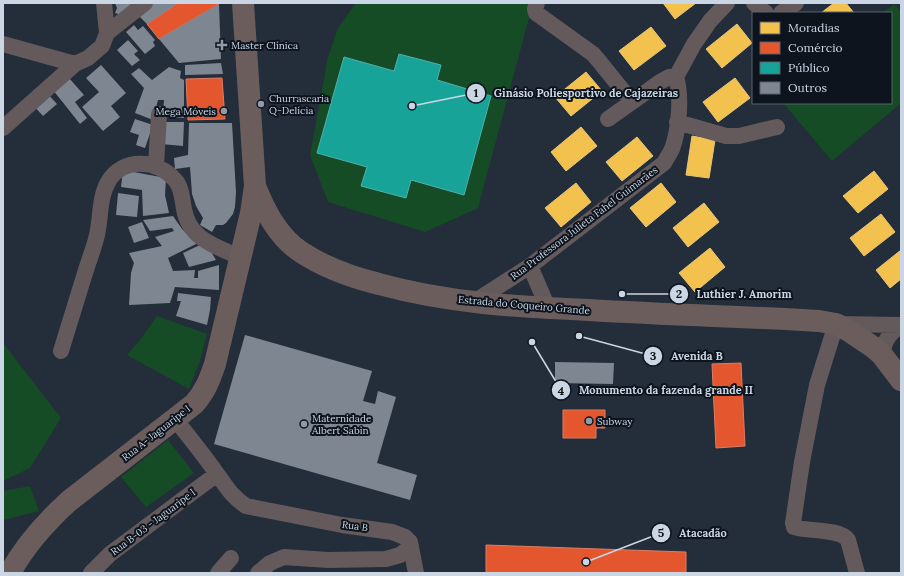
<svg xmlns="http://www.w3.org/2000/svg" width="904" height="576" viewBox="0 0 904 576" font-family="Lora,serif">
  <rect width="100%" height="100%" fill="#242d3a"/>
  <path fill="#164c25" d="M356,3h177l-55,205 -53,24 -97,-30 -18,-47 18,-98 10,-29z
    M894,4l7,7v92l-69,58 -49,-58h108v-90h-8z
    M157,316l50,18 -7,27 -11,28 -62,-34 13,-15z
    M3,343l58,75 -31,50 -27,13z
    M168,440l26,33 -48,34 -25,-30z
    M30,486l9,25 -36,9v-29z"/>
  <path fill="#f2c14e" stroke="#e6c77b" d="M663,3h33l-21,16z
    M834,3h12l8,10h-33z
    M737,24l15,19 -30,25 -16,-19z
    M651,27l15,19 -32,24 -15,-19z
    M586,72l16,19 -31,25 -16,-19z
    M735,78l15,20 -32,24 -15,-20z
    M581,127l16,19 -31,25 -15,-19z
    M692,136l23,4 -6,38 -23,-3z
    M637,137l16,19 -31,25 -16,-19z
    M874,171l14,18 -30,24 -15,-17z
    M576,183l15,19 -30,25 -16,-19z
    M661,183l15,19 -30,25 -16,-19z
    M704,203l15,19 -31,25 -15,-19z
    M881,214l14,18 -31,24 -14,-18z
    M710,248l15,19 -30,25 -16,-19z
    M901,250v29l-11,9 -14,-18z"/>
  <path fill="#e4572e" stroke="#dc7d65" d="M178,3h41v1l-60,35 -12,-15z
    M222,78l3,41 -37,1 -2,-41z
    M741,363l4,83 -29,2 -4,-84z
    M563,410h42v18h-9v10h-33z
    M486,545l200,7v21h-200z"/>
  <path fill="#17a398" stroke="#4db2af" d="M399,54l42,11 -4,15 54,16 -27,99 -53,-15 -5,18 -45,-12 6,-19 -50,-14 27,-96 50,14z"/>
  <path fill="#7d8691" d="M115,3h21l-15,12 -6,-2 2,-5z
    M150,3h28l-31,21 -10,-10z
    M219,4l2,55 -42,4 -20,-24z
    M134,25l4,5 5,-4 12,14 -2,2 2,4 -10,8 -19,-22z
    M128,40l10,11 -4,3 6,6 -8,6 -15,-16z
    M221,63l2,11 -38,1v-10z
    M101,65l25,28 -15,13 9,11 -17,14 -21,-24 17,-15 -13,-14z
    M169,67l12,4 -1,7 4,2v38l-21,-2 1,-16h-6l-5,20 -18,-7 9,-25 -13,-14 8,-6 13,12z
    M69,78l15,17 -9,7 12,16 -7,6 -27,-34z
    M46,92l11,12 -14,12 -11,-12z
    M135,119l18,6 -8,23 -9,-3 3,-10 -9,-3z
    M163,122h21l-1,24 -22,-2z
    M189,123h43l4,69 -1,15 -2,7 -7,9 -3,2h-7l-4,7 -12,-7 3,-7 -7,-12 -4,-12 -2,-27 -15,2 -1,-11 14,-3z
    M123,170l43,8 -1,17 4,18 -26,3 -1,-26 -21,-3z
    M118,193l21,3 -2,21 -21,-2z
    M173,216l9,13 8,8 10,5 -32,16 5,13 22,-1 -1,8h4v-7l21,-6v25l-44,-3 -5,16 -41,2 2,-32 3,-10 -5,-10 33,-7 -7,-9 19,-6 -2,-3 -22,3 -7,-11z
    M142,222l7,16 -15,5 -6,-16z
    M202,244l8,6 6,10 -27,7 -6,-14z
    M178,293l33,4 -1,13 -3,15 -31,-9 5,-15h-4z
    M245,335l127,36 -9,30 12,3 3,-13 18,6 -19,66 40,12 -7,25 -196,-56z
    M555,362l59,1 -1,21 -58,-1z"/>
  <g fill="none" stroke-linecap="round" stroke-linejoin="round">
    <path stroke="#645a5b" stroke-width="16" d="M104,3l3,30
      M537,3l-2,6 1,4 57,41 6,7 33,41
      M754,3l12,10
      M781,13l15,-10
      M3,44l72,20
      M608,119l52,-37 9,-5h7
      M677,122l49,14h13l38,-9
      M3,128l72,-64 13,-6 14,-12 5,-13 38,-30
      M156,166l3,-52
      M530,266l18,42
      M474,302l56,-36 134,-103c3,-5 6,-10 8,-14 7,-19 10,-53 4,-72l18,-33 16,-23 17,-18
      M61,351c8,-26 16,-52 24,-78 4,-13 9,-25 12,-38 4,-17 2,-37 11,-53 14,-25 50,-23 67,-2 7,7 7,19 9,29 5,30 31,37 56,48
      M882,355c2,-14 7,-22 19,-29
      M175,419c14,18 29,36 42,55 10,13 14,22 29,32l96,19 50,7 13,5 5,5 -2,7 -8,6 -14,4 -58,1 -44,-3 -14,6 -12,10
      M410,542l6,31
      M91,573l19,-19 107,-80
      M218,573l13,-15
      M857,573l-9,-33c-9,-12 -40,-8 -54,-13l-1,-4 9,-61 15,-77 19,-61 65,1"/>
    <path stroke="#6a5d5c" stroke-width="22" d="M255,186c10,25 23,51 46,66 24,16 50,25 78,32 69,19 139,23 210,26 65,4 131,6 196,9l34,2 17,3 13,7 24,16 9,8 19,25
      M10,573c15,-28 35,-50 59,-72l125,-97c11,-12 16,-25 21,-40l36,-151 4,-27 -12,-183"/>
  </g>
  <g fill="#919ba8" stroke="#0d141e" stroke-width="1.5">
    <path d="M220 39h4v4h4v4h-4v4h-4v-4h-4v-4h4z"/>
    <circle cx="261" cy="104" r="4"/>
    <circle cx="224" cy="111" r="4"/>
    <circle cx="589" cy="421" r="4"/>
    <circle cx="304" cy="424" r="4"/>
  </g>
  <g text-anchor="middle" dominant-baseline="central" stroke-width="4" stroke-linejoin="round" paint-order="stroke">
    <g font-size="10" fill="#cbd6e4" stroke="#0d141e" text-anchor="start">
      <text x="231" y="45">Master Clínica</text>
      <text x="269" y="98">Churrascaria<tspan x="269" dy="12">Q-Delícia</tspan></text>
      <text x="216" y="111" text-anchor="end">Mega Móveis</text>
      <text x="312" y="418">Maternidade<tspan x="312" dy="12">Albert Sabin</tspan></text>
      <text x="597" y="421">Subway</text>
    </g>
    <g font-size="10" fill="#cbd6e4" stroke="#0d141e">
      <text transform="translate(584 223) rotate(-37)">Rua Professora Julieta Fahel Guimarães</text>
      <text transform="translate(524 305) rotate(5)">Estrada do Coqueiro Grande</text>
      <text transform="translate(156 433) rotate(-38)">Rua A- Jaguaripe I</text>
      <text transform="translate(153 522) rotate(-37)">Rua B-03 - Jaguaripe I</text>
      <text transform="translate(355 526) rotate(8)">Rua B</text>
    </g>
  </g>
  <path fill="none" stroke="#cbd6e4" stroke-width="1.5" d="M412 106L476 93M622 294L679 294M579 336L653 356M532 342L561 390M586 562L661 533"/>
  <g fill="#cbd6e4" stroke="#0d141e" stroke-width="1.5">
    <circle cx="412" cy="106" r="4"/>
    <circle cx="622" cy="294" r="4"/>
    <circle cx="579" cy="336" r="4"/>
    <circle cx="532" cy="342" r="4"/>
    <circle cx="586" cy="562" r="4"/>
    <circle cx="476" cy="93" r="10"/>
    <circle cx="679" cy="294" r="10"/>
    <circle cx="653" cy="356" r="10"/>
    <circle cx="561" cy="390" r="10"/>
    <circle cx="661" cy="533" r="10"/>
  </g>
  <g font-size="12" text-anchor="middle" font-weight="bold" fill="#111">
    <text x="476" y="97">1</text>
    <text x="679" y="298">2</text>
    <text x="653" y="360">3</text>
    <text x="561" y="395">4</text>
    <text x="661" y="537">5</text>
  </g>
  <g font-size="11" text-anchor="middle" font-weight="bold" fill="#cbd6e4" stroke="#0d141e" stroke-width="4" stroke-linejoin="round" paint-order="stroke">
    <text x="586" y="97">Ginásio Poliesportivo de Cajazeiras</text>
    <text x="744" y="298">Luthier J. Amorim</text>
    <text x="697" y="360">Avenida B</text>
    <text x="666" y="394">Monumento da fazenda grande II</text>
    <text x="703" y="537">Atacadão</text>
  </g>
  <rect width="904" height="576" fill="none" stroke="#cbd6e4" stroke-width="8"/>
  <rect x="752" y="12" width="140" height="92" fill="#0d141e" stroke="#59626d"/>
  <rect x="760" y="22" width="20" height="12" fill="#f2c14e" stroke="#59626d"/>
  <text x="788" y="32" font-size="12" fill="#cbd6e4">Moradias</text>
  <rect x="760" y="42" width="20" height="12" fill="#e4572e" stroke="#59626d"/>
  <text x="788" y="52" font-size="12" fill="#cbd6e4">Comércio</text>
  <rect x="760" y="62" width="20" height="12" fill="#17a398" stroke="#59626d"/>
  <text x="788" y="72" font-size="12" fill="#cbd6e4">Público</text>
  <rect x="760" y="82" width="20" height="12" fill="#7d8691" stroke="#59626d"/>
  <text x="788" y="92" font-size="12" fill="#cbd6e4">Outros</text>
</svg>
